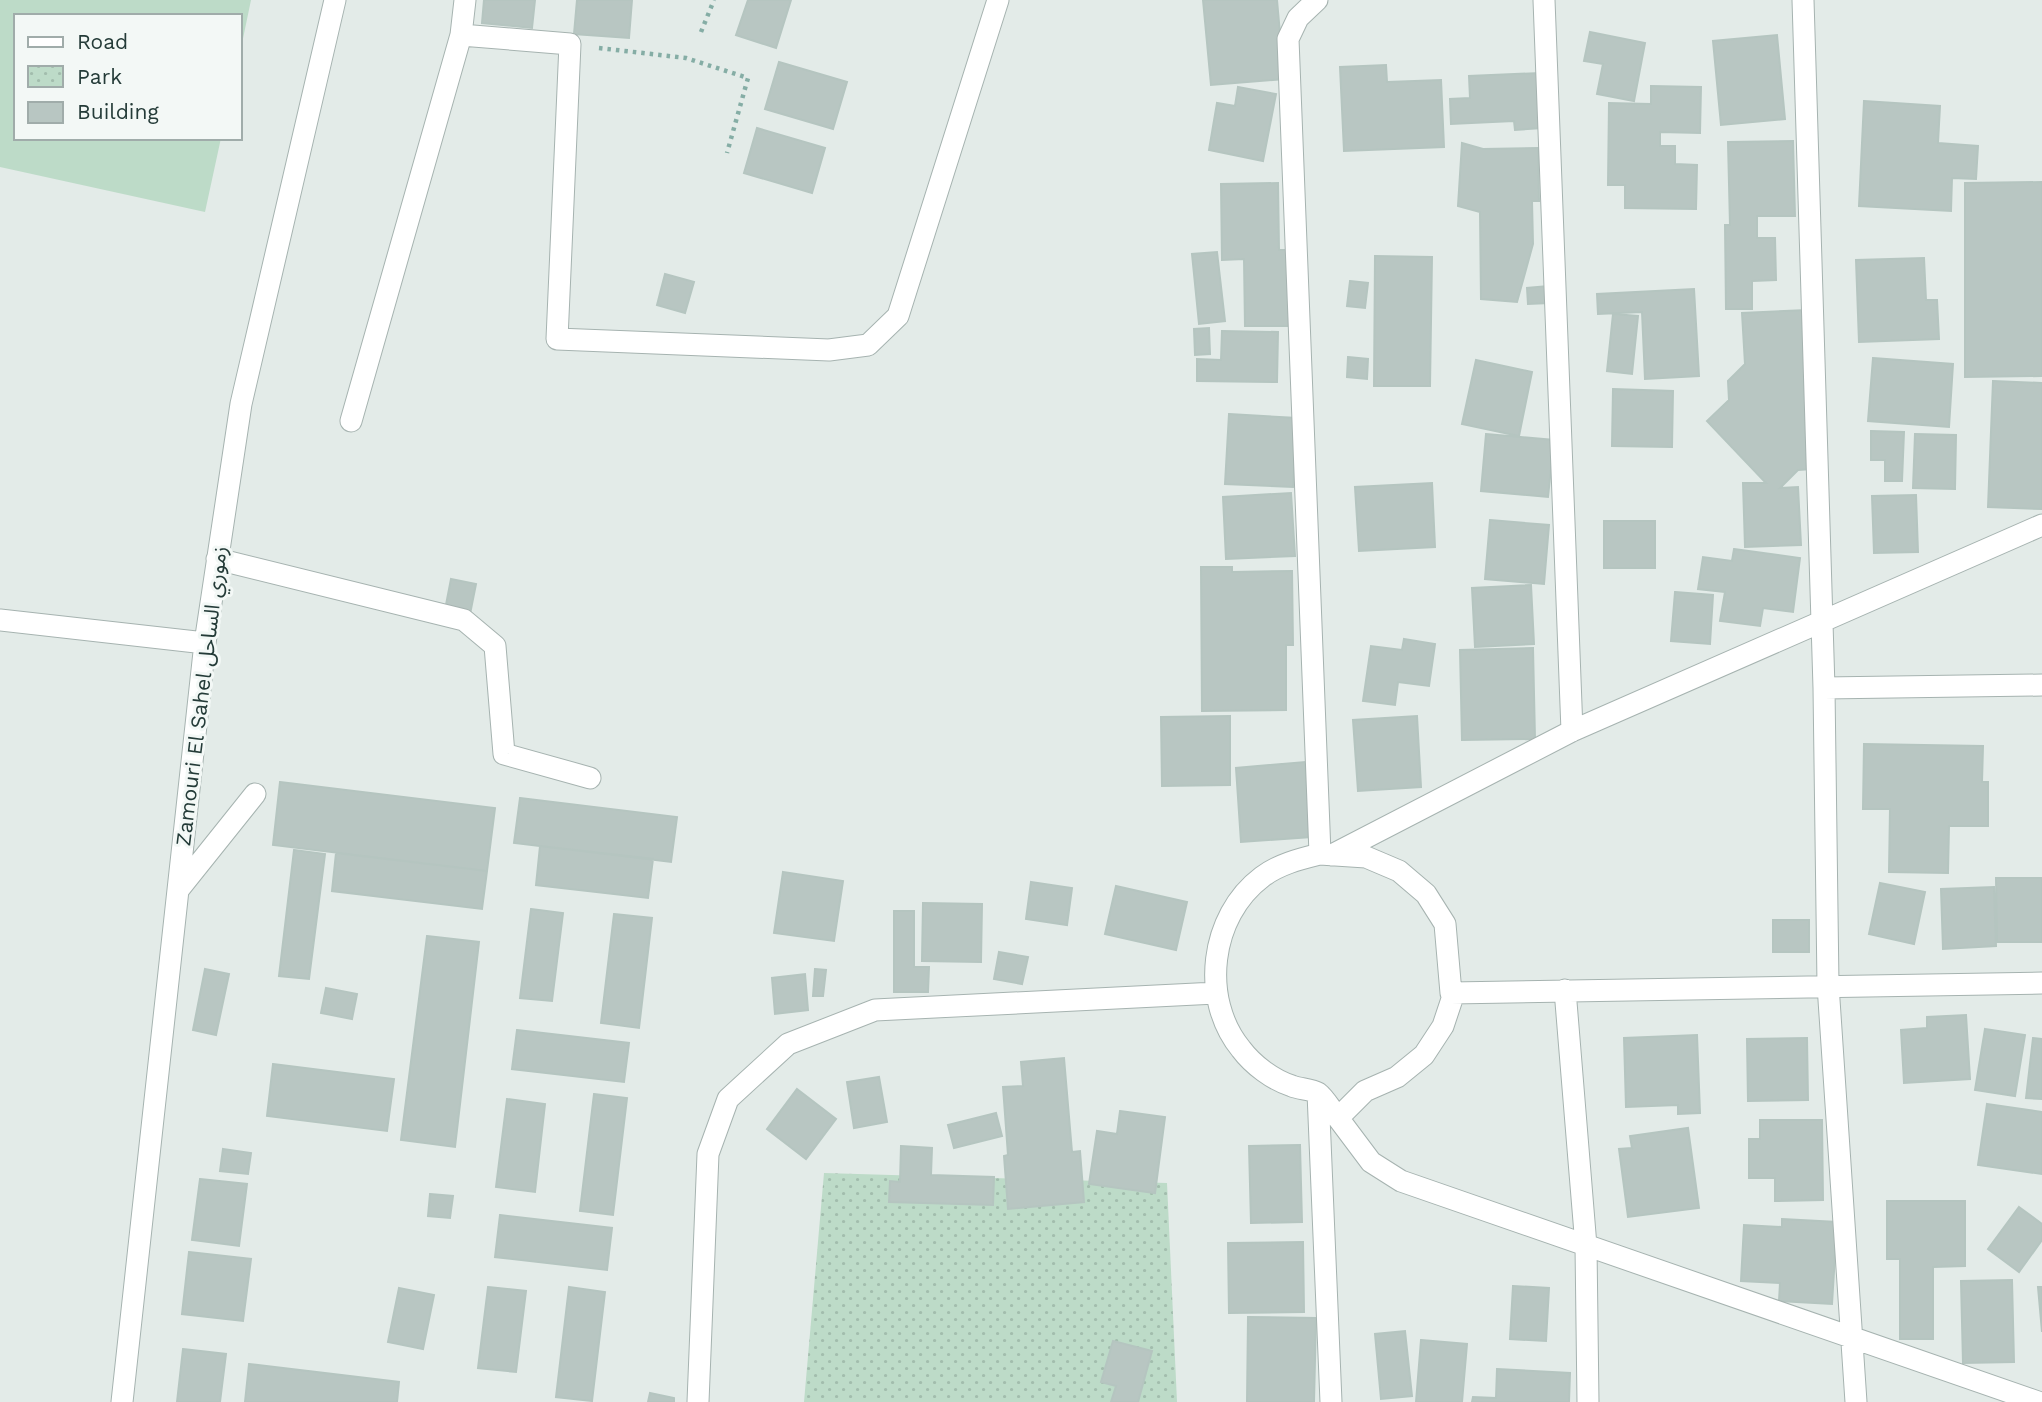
<svg xmlns="http://www.w3.org/2000/svg" width="2042" height="1402" viewBox="0 0 2042 1402" font-family="'Work Sans','Noto Sans Arabic',sans-serif">
  <defs>
    <pattern id="park-dots" width="8" height="8" patternUnits="userSpaceOnUse" patternTransform="scale(1.75)"><rect width="8" height="8" fill="#bddbc8"/><path d="M2 2h.1M6 6h.1" fill="none" stroke="#a2bdad" stroke-width="1.8" stroke-linecap="round"/></pattern>
  </defs>
  <rect width="100%" height="100%" fill="#e3ebe8"/>
  <path fill="#bddbc8" d="M0,0h251l-11,53v-37h-224v122h205l-16,74 -205,-45z"/>
  <path fill="url(#park-dots)" d="M824,1173l343,10 10,219h-373z"/>
  <path fill="#b8c6c2" stroke="#b5c5c0" stroke-width="2" d="M484,0h51l-3,28 -50,-5z
    M577,0h55l-3,38 -55,-4z
    M748,0h43l-15,48 -40,-13z
    M1203,0h74l7,79 -73,6z
    M1590,32l55,11 -11,58 -37,-7 6,-30 -19,-3z
    M1777,35l8,84 -64,6 -8,-84z
    M779,62l68,20 -14,47 -68,-20z
    M1386,65l1,17 54,-2 3,67 -100,4 -4,-84z
    M1540,73l2,55 -27,2 -1,-9 -63,3 -1,-25 20,-1 -1,-22z
    M1651,86l50,1 -1,46 -40,-1v14h15v18l22,1 -1,44 -71,-1v-23h-17l1,-82 42,1z
    M1238,87l38,7 -13,67 -54,-11 8,-47 18,3z
    M1864,101l76,5 -2,37 40,3 -2,33 -24,-1 -1,33 -92,-5z
    M757,128l68,20 -13,45 -68,-20z
    M1793,141l2,75h-38v22h18l1,42 -24,1v28h-26l-1,-84h5l-2,-83z
    M1462,143l21,6 55,-1 1,53h-7l1,43 -16,58 -36,-3 -1,-87 -22,-6z
    M2042,182v194l-77,1v-194z
    M1278,183l1,67h14v76h-48l-1,-67 -22,1 -1,-76z
    M1217,252l8,69 -26,3 -7,-70z
    M1375,256l57,1 -2,129h-56z
    M1924,258l2,42h11l2,39 -80,3 -3,-82z
    M665,274l29,8 -9,31 -28,-8z
    M1350,281l18,2 -3,25 -18,-2z
    M1548,286l1,17 -21,1 -1,-16z
    M1694,289l5,87 -54,3 -3,-67 -44,2 -1,-20z
    M1807,310l4,159 -13,1 -18,18 18,-1 3,58 -56,2 -2,-64h23l-59,-62 22,-21 -1,-19 17,-17 -3,-51z
    M1613,314l25,2 -6,58 -25,-3z
    M1209,328l1,26 -15,1 -1,-26z
    M1222,331l56,1 -1,50 -80,-1v-22l24,1z
    M1348,357l20,2 -1,20 -20,-2z
    M1873,358l80,6 -4,63 -81,-6z
    M1476,360l56,12 -13,64 -57,-12z
    M1993,381l49,2v126l-54,-2z
    M1613,389l60,2 -1,56 -60,-1z
    M1229,414l68,4 -4,69 -68,-3z
    M1871,431l33,1 -2,49h-17v-21h-14z
    M1486,434l68,6 -6,57 -67,-6z
    M1915,434l41,1 -1,54 -42,-1z
    M1432,483l3,64 -76,4 -4,-64z
    M1291,493l4,63 -69,3 -3,-62z
    M1916,495l2,57 -44,1 -2,-57z
    M1490,520l59,5 -5,59 -59,-5z
    M1604,521h51v47h-51z
    M1734,549l66,9 -7,54 -30,-4 -3,18 -40,-5 5,-29 -27,-3 5,-32 29,4z
    M1201,567h31v5l60,-1 1,74h-7v65l-84,1z
    M451,579l25,5 -6,30 -25,-4z
    M1531,585l3,59 -59,3 -3,-59z
    M1675,592l38,3 -3,49 -39,-3z
    M1404,639l31,5 -6,42 -31,-4 -3,23 -32,-4 8,-55 31,4z
    M1533,648l2,91 -73,1 -2,-90z
    M1230,716v69l-68,1 -1,-69z
    M1417,716l4,71 -63,4 -5,-71z
    M1864,744l119,2 -1,36h6v44h-39l-1,47 -59,-1 1,-63h-27z
    M1305,762l6,75 -70,5 -5,-74z
    M280,782l215,26 -8,63 -214,-26z
    M520,798l157,19 -6,45 -157,-19z
    M540,846l113,13 -5,39 -112,-13z
    M294,850l31,4 -16,125 -30,-3z
    M336,853l151,18 -5,38 -150,-18z
    M783,872l60,9 -9,60 -60,-8z
    M1996,878h46v64h-45z
    M1031,882l41,6 -5,37 -41,-6z
    M1880,883l45,9 -11,52 -45,-10z
    M1116,886l71,16 -11,48 -71,-16z
    M1994,887l2,59 -53,3 -2,-60z
    M923,903l59,1 -1,58 -59,-1z
    M531,909l32,4 -11,88 -32,-3z
    M894,911h20v56h15l-1,25h-34z
    M614,914l38,4 -13,110 -38,-5z
    M1773,920h36v32h-36z
    M427,936l52,6 -24,205 -54,-7z
    M999,952l29,5 -6,27 -28,-5z
    M205,969l24,5 -13,61 -23,-5z
    M815,969l11,1 -3,26h-10z
    M805,974l3,36 -33,4 -3,-36z
    M326,988l31,6 -5,25 -31,-6z
    M1966,1015l4,64 -66,4 -3,-53 26,-2v-11z
    M1985,1029l40,6 -10,61 -40,-6z
    M517,1030l112,13 -5,39 -112,-13z
    M1697,1035l3,78 -22,1v-9l-52,2 -2,-69z
    M1807,1038l1,62 -60,1 -1,-62z
    M2033,1038l9,1v60l-16,-1z
    M1064,1058l8,94 8,-1 4,51 -76,7 -4,-53 4,-1 -5,-68 20,-1 -2,-24z
    M273,1064l121,15 -7,52 -120,-15z
    M879,1077l8,45 -33,6 -7,-46z
    M797,1089l39,30 -30,40 -39,-30z
    M594,1094l33,4 -14,117 -33,-4z
    M507,1099l38,5 -10,88 -39,-5z
    M1987,1104l55,8v62l-64,-9z
    M1120,1111l45,6 -10,76 -66,-9 8,-53 20,3z
    M996,1113l6,23 -48,12 -6,-23z
    M1760,1120h62l1,80 -48,1v-23h-26v-39h11z
    M1688,1128l11,80 -71,9 -9,-68 13,-1 -2,-12z
    M1300,1145l2,77 -51,1 -2,-77z
    M901,1146l31,2 -1,27 63,2 -1,28 -104,-3 1,-21 10,1z
    M223,1149l28,4 -3,21 -28,-3z
    M200,1179l47,5 -8,62 -47,-6z
    M430,1194l23,2 -3,22 -22,-2z
    M1887,1201h78v65l-32,1v72h-33v-80h-13z
    M2019,1207l23,17v16l-23,32 -31,-23z
    M500,1215l112,13 -5,42 -112,-13z
    M1782,1219l55,3 -5,82 -53,-3 1,-18 -39,-2 3,-56 38,2z
    M1303,1242l1,70 -75,1 -1,-70z
    M189,1252l62,7 -8,62 -61,-7z
    M2012,1280l2,82 -51,1 -2,-82z
    M1513,1286l36,2 -3,53 -36,-2z
    M488,1287l38,4 -10,81 -38,-4z
    M569,1287l36,5 -13,109 -36,-4z
    M2038,1287h4v45z
    M399,1288l35,7 -11,54 -35,-7z
    M1248,1317l68,1 -2,84h-67z
    M1405,1331l7,65 -31,3 -6,-65z
    M1421,1340l46,4 -5,58h-46z
    M1113,1341l39,10 -14,51h-27l5,-16 -15,-4z
    M183,1349l43,5 -6,48h-43z
    M249,1364l150,18 -2,20h-152z
    M1497,1369l73,4 -1,29h-97l1,-5 23,1z
    M650,1393l24,5v4h-26z"/>
  <g fill="none" stroke-linecap="round" stroke-linejoin="round">
    <defs>
      <path id="minor" d="M465,0l-4,35 109,9 -13,295 272,11 39,-5 30,-29 100,-316
        M1317,0l-19,18 -10,21 32,815
        M1544,0l28,731
        M1803,0l21,688 4,297 28,417
        M351,421l110,-386
        M217,559l247,61 31,26 9,108 86,24
        M0,620l205,23
        M1824,688l218,-3
        M1320,854l46,3 33,14 27,23 19,30 6,69h3l-11,33 -19,29 -27,22 -32,14 -27,27c-6,-7 -13,-20 -20,-25 -7,-4 -19,-4 -26,-7 -19,-6 -39,-21 -51,-37 -41,-50 -31,-133 21,-172 17,-13 38,-18 58,-23z
        M1332,855l240,-124 470,-206
        M179,889l76,-95
        M1565,990l21,256 2,156
        M1451,993l591,-10
        M1318,1093l13,309
        M1338,1118l33,44 30,19 637,221
        M122,1402l83,-759 36,-239 94,-404
        M698,1402l10,-248 20,-55 60,-55 87,-34 341,-17"/>
    </defs>
    <use href="#minor" stroke="#a6b3b0" stroke-width="23"/>
    <path stroke="#85ada5" stroke-width="4.5" stroke-dasharray="3.5 5" stroke-linecap="butt" d="M701,32l13,-32
      M599,48l87,10 62,20 -21,75"/>
    <use href="#minor" stroke="#fff" stroke-width="21"/>
  </g>
  <g text-anchor="middle" dominant-baseline="central" stroke-width="6" stroke-linejoin="round" paint-order="stroke">
    <g font-size="21" fill="#243b38" stroke="#f3f8f6">
      <text transform="translate(201 696) rotate(-83)">Zamouri El Sahel زموري الساحل</text>
    </g>
  </g>
  <rect x="14" y="14" width="228" height="126" fill="#f3f8f6" stroke="#a0acaa" stroke-width="2"/>
  <rect x="28" y="37" width="35" height="10" fill="#ffffff" stroke="#a0acaa" stroke-width="2"/>
  <text x="77" y="49" font-size="21" fill="#243b38">Road</text>
  <rect x="28" y="66" width="35" height="21" fill="url(#park-dots)" stroke="#a0acaa" stroke-width="2"/>
  <text x="77" y="84" font-size="21" fill="#243b38">Park</text>
  <rect x="28" y="102" width="35" height="21" fill="#b8c6c2" stroke="#a0acaa" stroke-width="2"/>
  <text x="77" y="119" font-size="21" fill="#243b38">Building</text>
</svg>
